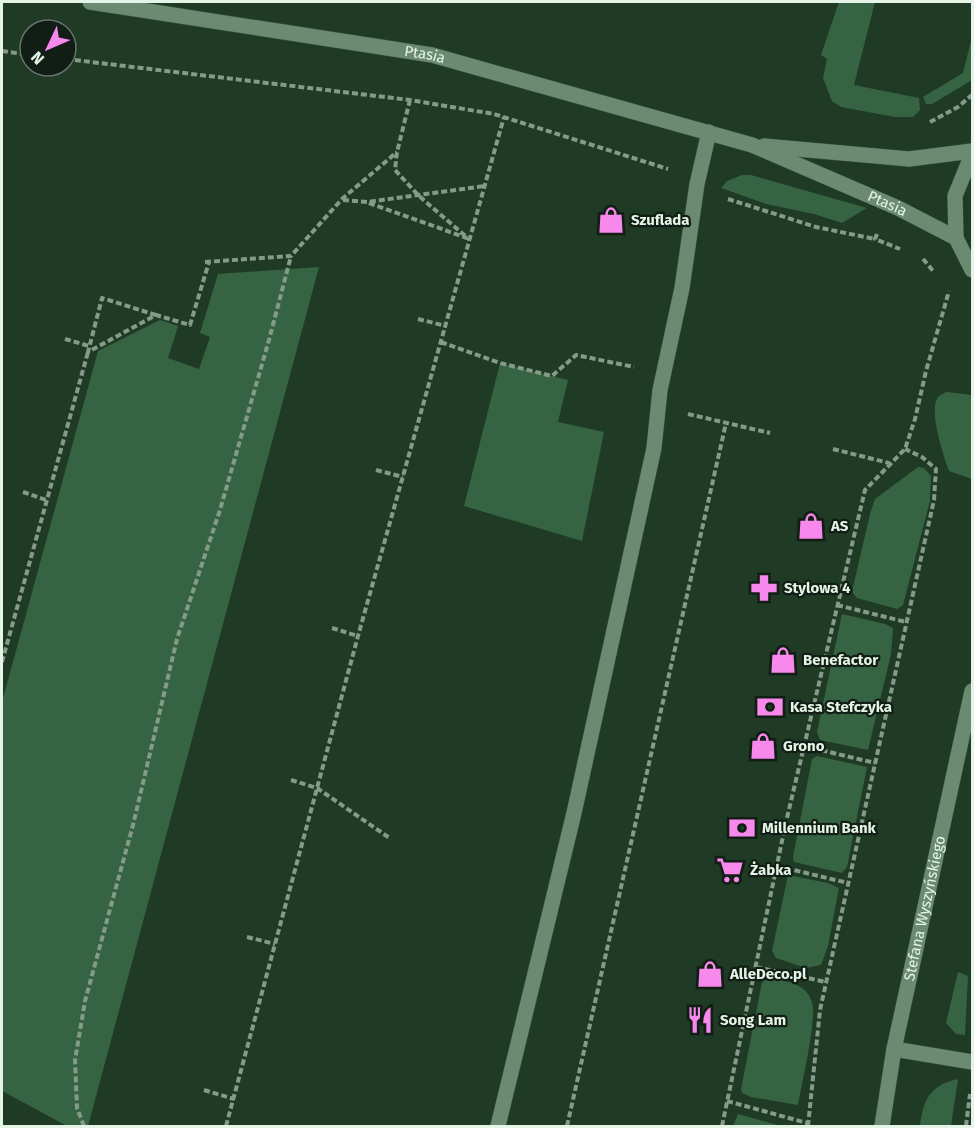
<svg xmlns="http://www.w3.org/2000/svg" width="974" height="1128" viewBox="0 0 974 1128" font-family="'Fira Sans',sans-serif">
  <rect width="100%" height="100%" fill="#1f3a25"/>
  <path fill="#366442" d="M839,2h36l-21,83 65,13 1,12 -7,7h-18l-54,-10 -9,-6 -9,-23 4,-19 -6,-4z
    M972,37v43l-40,24h-6l-3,-7 40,-24z
    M742,175h9l116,33 -25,15 -28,-9 -48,-10 -45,-16 6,-7z
    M319,267l-231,859h-21l-65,-35v-389l96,-351 62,-31 18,6 -10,32 31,11 11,-32 -10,-4 18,-59z
    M500,363l68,17 -10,42 46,10 -22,109 -118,-35z
    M947,392l25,3v84l-23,-8c-5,-14 -22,-63 -10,-75 2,-2 6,-3 8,-4z
    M918,467l6,1 7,8 -1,25 -27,104 -6,4 -40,-11 -4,-5v-6l17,-73 5,-15z
    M842,614l43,10 8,4 -2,26 -23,96 -48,-10 -3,-8z
    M817,756l50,11 -20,100 -5,6 -48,-11 -1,-5 19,-98z
    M788,875l40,8 11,5 -11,58 -7,19 -15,3 -30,-10 -4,-7z
    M958,972l10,4 -3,59 -9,-1 -10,-11z
    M769,978c16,2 38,6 43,24 5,17 -10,81 -14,103l-47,-8 -9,-4 -1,-4 21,-107z
    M958,1079l-7,47h-31c3,-26 10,-41 38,-47z
    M738,1114l43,12h-48z"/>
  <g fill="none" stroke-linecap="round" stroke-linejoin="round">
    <defs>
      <g id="minor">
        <path id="s1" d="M90,2l342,53 320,90 146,63 58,30"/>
        <path d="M764,146l145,13 63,-8"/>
        <path d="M972,154l-17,42 1,42 16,32"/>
        <path d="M894,1049l78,13"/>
        <path d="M498,1126l76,-313 80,-365 6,-58 22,-102 15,-104 12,-52"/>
        <path id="s2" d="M882,1126l12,-77 78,-358"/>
      </g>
    </defs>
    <use href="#minor" stroke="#3f5844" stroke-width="16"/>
    <path stroke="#859a89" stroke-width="4" stroke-dasharray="6 3" stroke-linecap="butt" d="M2,51l28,4
      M66,59l344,41 84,14 174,55
      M410,100l-13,52 -2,18 24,26 51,44
      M930,122l28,-15 14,-12
      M728,199l88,28 59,12
      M343,200l24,2 118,-16
      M369,203l98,35
      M877,234l-2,5 25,10
      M923,259l11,13
      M205,262l86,-6 51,-57 55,-47
      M156,315l-54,-17 -14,54 68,-37 34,10 19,-63
      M418,319l28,7
      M65,339l24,7
      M441,342l59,21 52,13 24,-21 58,12
      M688,414l82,19
      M833,449l56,14
      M376,470l27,7
      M23,492l23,8
      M837,605l69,17
      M332,628l26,8
      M2,662l86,-310
      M804,746l71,17
      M291,780l26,8 74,51
      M777,866l71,17
      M247,937l28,7
      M756,967l70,15
      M204,1090l30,9
      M727,1101l80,22
      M84,1126l-7,-18 -2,-48 10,-59 48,-176 44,-186 43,-129 49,-170 22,-84
      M226,1126l132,-490 146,-519
      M567,1126l159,-703
      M722,1126l64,-304 79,-332 40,-41 10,-30 11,-48 23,-80
      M808,1126l12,-116 114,-510 2,-31 -14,-12 -17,-8
      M966,1126l4,-32"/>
    <use href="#minor" stroke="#6a8b71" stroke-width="15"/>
  </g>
  <defs>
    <symbol id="shop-bare" viewBox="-9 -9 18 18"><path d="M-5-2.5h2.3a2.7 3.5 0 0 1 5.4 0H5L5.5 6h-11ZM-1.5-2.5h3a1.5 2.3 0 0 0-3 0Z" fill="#f788ec" stroke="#121e15" stroke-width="2.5" paint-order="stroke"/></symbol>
    <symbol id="pharmacy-bare" viewBox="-9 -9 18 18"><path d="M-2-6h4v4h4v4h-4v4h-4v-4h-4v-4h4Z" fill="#f788ec" stroke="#121e15" stroke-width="2.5" paint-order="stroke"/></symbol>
    <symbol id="bank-bare" viewBox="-9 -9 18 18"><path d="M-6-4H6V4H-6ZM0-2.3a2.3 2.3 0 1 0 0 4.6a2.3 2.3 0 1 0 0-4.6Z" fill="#f788ec" stroke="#121e15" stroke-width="2.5" paint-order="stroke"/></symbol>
    <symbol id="supermarket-bare" viewBox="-9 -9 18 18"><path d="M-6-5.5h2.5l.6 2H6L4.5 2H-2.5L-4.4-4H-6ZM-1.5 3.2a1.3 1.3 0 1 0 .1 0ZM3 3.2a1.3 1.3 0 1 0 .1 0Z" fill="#f788ec" stroke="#121e15" stroke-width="2.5" paint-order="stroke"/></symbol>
    <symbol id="restaurant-bare" viewBox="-9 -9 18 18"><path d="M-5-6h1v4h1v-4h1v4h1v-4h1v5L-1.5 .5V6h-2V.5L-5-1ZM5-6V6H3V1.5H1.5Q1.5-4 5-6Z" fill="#f788ec" stroke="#121e15" stroke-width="2.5" paint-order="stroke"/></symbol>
  </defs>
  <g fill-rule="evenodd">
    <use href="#shop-bare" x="592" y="201" width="38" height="38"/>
    <use href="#shop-bare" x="792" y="507" width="38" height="38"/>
    <use href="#pharmacy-bare" x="745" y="569" width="38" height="38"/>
    <use href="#shop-bare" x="764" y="641" width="38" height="38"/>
    <use href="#bank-bare" x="751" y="688" width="38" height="38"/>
    <use href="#shop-bare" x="744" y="727" width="38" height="38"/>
    <use href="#bank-bare" x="723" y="809" width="38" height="38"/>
    <use href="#supermarket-bare" x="711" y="851" width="38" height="38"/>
    <use href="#shop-bare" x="691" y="955" width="38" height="38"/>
    <use href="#restaurant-bare" x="681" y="1001" width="38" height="38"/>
  </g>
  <g text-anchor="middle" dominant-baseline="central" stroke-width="4.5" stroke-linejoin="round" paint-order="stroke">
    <g font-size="15" fill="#e4f4e7" stroke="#121e15">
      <text stroke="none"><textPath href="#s1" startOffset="339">Ptasia</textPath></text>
      <text stroke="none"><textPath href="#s1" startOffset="826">Ptasia</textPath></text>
      <text stroke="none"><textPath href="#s2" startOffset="222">Stefana Wyszyńskiego</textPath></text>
    </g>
    <g font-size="15" font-weight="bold" fill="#e4f4e7" stroke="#121e15" text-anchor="start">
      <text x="631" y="220">Szuflada</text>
      <text x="831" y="526">AS</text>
      <text x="784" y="588">Stylowa 4</text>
      <text x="803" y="660">Benefactor</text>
      <text x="790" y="707">Kasa Stefczyka</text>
      <text x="783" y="746">Grono</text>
      <text x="762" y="828">Millennium Bank</text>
      <text x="750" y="870">Żabka</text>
      <text x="730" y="974">AlleDeco.pl</text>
      <text x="720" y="1020">Song Lam</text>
    </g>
  </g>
  <rect width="974" height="1128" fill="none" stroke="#e4f4e7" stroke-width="6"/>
  <g transform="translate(48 48) rotate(226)"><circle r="28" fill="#121e15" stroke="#667469" stroke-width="1.5"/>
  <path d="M0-4.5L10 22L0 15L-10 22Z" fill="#f788ec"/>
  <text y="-9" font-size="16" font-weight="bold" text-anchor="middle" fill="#e4f4e7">N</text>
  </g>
</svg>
